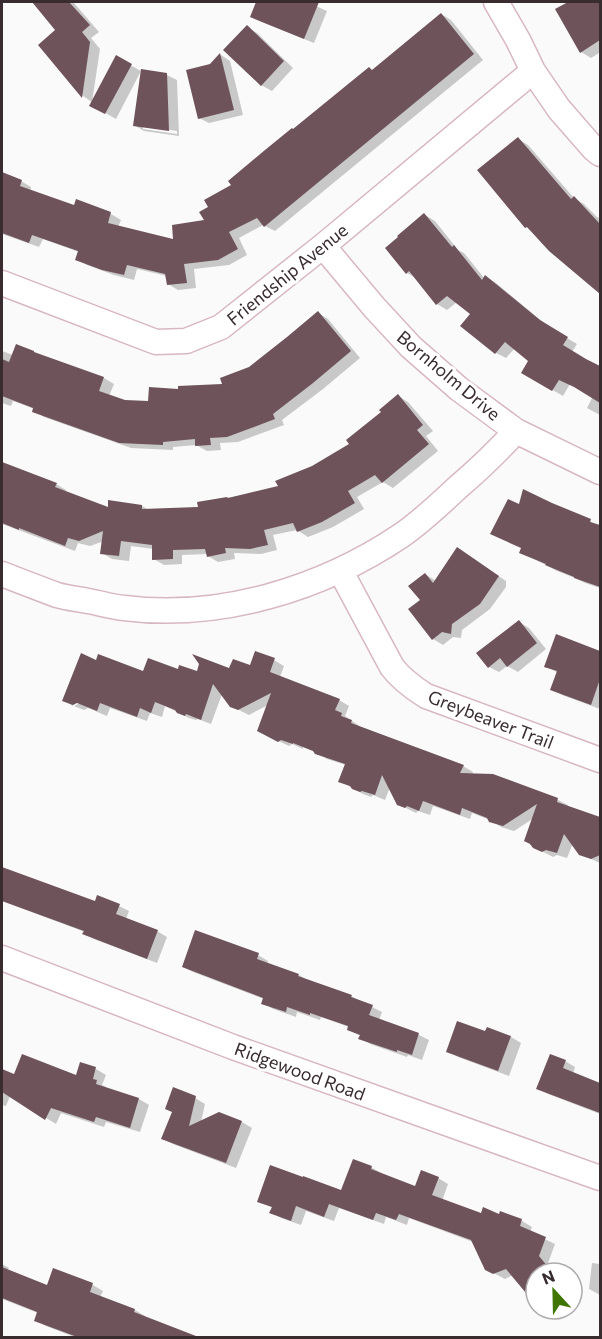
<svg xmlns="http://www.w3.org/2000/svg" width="602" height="1339" viewBox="0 0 602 1339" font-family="Commissioner,sans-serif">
  <rect width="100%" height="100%" fill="#fafafa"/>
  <path fill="#0003" fill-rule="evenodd" d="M34,2h41l-1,1 25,29 -8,6 9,11 -8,53 -9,-6 -43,-51 17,-14z
    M258,2h49l20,9 -13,32 -52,-21 -10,-5z
    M571,2h29v52l-1,-1 -8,5 -10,-6 -24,-42z
    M441,14l10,6 32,40 -208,171 -12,-6 -24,13 8,17 -18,10 -35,4 2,19 -18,2 -10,-6 -1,-8 -30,-7 -3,11 -20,-5 -27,-10 -10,-6 2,-7 -36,-13 -4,8 -37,-13v-60l19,7 10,6 -1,4 45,16 2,-6 34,13 10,6 -3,7 57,14 31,-19 4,-14 24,-23z
    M247,27l10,6 36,35 -21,23 -11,-6z
    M221,55l9,6 13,54 -34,8 -10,-5 12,-53z
    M116,57l25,14 -25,48 -25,-14z
    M167,75l10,5 2,56 -35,-5 -10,-6zM143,126l34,5v3l-34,-5z
    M518,139l10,6 46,53 10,6 13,13 3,1v74l-50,-42 -19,-20 -5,-3z
    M425,215l10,6 23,29 6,3 21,26 1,-2 10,6 54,45 27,16 -5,8 28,16v47l-13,-7 6,-12 -23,-12 -7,12 -40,-23 7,-13 -15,-12 -9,10 -10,-5 -24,-39 -15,-12 -10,8 -10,-6 -21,-26 -9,-5z
    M318,313l10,6 32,39 -37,31 -41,31 2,5 -46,17 -18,1 1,7 -14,1 -11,-6 -23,2v3l-42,-2 -87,-31 -10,-6 1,-2 -22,-8 -2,5 -9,-3v-52l11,4h26l65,23 10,6 -5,12 16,6 25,1 30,-13 44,-4 25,-18z
    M398,396l10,6 25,29 -7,5 12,15 -45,37 -10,-6 -26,15 7,12 -31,18 -25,10 -11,-7 -24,5 4,15 -16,4 -27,-1 1,6 -17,3 -10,-6v-2l-26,1v9l-18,1 -10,-6v-10l-23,-3 -2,15 -17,-2 -10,-6 2,-12 -14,5 -12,-3 -3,8 -73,-27v-62l54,22 10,6 -1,3 44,17 33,-4 7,4 51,-1 27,-11 53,-10 71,-43z
    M520,506l70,15 10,6v61l-15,-5 -10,-5 -18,-7 -36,-19 2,-3z
    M468,555l38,26v6l-16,22 -28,21 -1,8 -8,-1 -10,8 -10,-6 -11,-39 3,-26 11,7z
    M519,622l10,6 17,21 -28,23 -11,-6 -8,6 -10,-5z
    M562,638l38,14v57l-38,-14 -10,-6 6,-16 -12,-7z
    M256,653l18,7 10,6 -4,11 59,23 10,6 -4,10 16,11 102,39 10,6 -1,3 21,1 65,24 10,5 -1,2 33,12v44l-20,-9 -7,-11 -6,15 -10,-3 -4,2 -19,-10v-29l-20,13 -13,-4 -11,-7 -18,-7 -2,6 -37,-13 -3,9 -12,-4 -2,2 -18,-9 -8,-17 -5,13 -12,-5 -2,2 -8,-3 -23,-13 6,-16 -19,-6 -11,-7 -13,-5v2l-11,-5 -3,2 -21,-10v-31l-19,10 -18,-9 -9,-12 -11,30 -13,-5 -2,1 -7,-2 -24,-12 -3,11 -12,-4 -3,8 -37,-13 -3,8 -19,-8 -4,2 -10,-4 10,-5 -11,2v3l-9,-5 33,-39 47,11 35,-2 18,2 54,-6z
    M2,869l94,34 23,3 10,5 -3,8 31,12 10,6 -10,26 -63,-24 -10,-6 1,-1 -83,-31z
    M258,955l10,6 -1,3 32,11 10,6 42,15 21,11 10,5 -3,8 40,15 10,5 -7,20 -14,-5 -1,2 -37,-13 -10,-6 1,-2 -12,-6v-3l-28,-10 -1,3 -23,-8 -1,5 -23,-8 -10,-6 1,-4 -71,-27 -10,-5z
    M488,1029l23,8 10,6 -12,33 -51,-19 -10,-6 38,-18z
    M565,1061l10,6 -2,7 27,10v30l-52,-20 -10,-6z
    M81,1064l15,5 10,6 -4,10 4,2v2l33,10 10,6 -9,27 -34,-10 -2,5 -43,-14 -5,11 -46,-28 -4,10 -4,-1v-35l13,6 62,1z
    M195,1098l10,6 -4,18 19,-8 22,8 10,6 -16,40 -63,-24 -10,-6z
    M371,1167l10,6v2l35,12 22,-9 10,6 -6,17 39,14 19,1 1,-3 21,8 10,6 -2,5 25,12 -7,19 9,10h-21v26l-23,-24 -8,4 -19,-10 -13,-27 -64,-24 -2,7 -21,-8 -2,7 -45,-16 -5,13 -28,-10 -5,14 -20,-7 -10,-6 2,-4 -14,-7 83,-9z
    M592,1263l8,1v31l-11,-6z
    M2,1264l7,4 -2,3 41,16 6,-17 39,15 10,6 -3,6 35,13 10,6 -1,2 52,20h-119l-31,-12 -10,-6 2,-7 -36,-14z"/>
  <path fill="#6e535a" d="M32,2h37l21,23 -8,7 8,10 -8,56 -44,-53 17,-15z
    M256,2h63l-15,37 -54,-22z
    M568,2h32v38l-20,13 -25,-44z
    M441,13l33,41 -210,173 -7,-9 -28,14 9,17 -20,11 -34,4 3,19 -20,2 -2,-11 -38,-9 -3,10 -22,-5 -27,-10 3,-9 -46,-16 -3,8 -27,-10v-61l20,8 -2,6 54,19 2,-6 35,13 -3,11 65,16 -1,-14 32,-5 -5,-8 9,-5 -4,-7 27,-15 -3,-4 37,-31 27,-22 1,1 76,-62 3,3z
    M247,25l37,36 -23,25 -38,-36z
    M220,53l14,57 -36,9 -12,-49 24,-6z
    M116,55l16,9 -27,50 -16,-8z
    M141,69l26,4 2,58 -36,-5z
    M518,137l53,62 3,-3 26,28v70l-51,-43 -22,-24 -2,1 -48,-58z
    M424,213l28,34 2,-2 28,35 3,-5 55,45 28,17 -5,8 23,14 14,7v37l-26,-16 -15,-7 -7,11 -31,-18 7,-12 -23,-19 -10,12 -35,-28 10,-12 -23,-18 -11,9 -27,-34 -3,3 -21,-26 13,-11 -1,-1z
    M318,311l33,40 -38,32 -40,31 2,5 -48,18 -17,1 1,7 -16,1v-7l-32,3v3l-44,-2 -87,-31 1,-4 -31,-12v-37l7,3 7,-18 18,7v1l70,25 -5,14 26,9 23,1 1,-14 29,2v-3l44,-2 -2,-6 29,-11 38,-30z
    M398,394l25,31 -6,5 12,14 -47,39 -7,-8 -27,16 7,12 -33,19 -25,10 -4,-9 -29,7 4,15 -18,4 -25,-1 1,5 -19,4 -2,-8 -32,1v9l-21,1v-15l-31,-4 -2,15 -19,-2 3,-23 -24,10 -11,-3 -3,8 -46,-18v2l-17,-7v-61l55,21 -2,4 53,20v-7l34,5v4l56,-2 -1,-5 30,-5 1,1 50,-12 -3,-5 37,-15 37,-22 -3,-4 35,-28 -2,-2z
    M523,489l29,14 39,16 -1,3 10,3v62l-26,-9v-1l-29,-12 1,-1 -27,-11 2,-5 -31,-14 18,-35 11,5z
    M457,547l42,29 -19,28 -28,20 -1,10 -9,-2 -10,8 -24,-31 12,-9 -12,-14 17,-13 8,10z
    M519,620l18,23 -30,24 -7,-9 -12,10 -12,-15z
    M556,634l44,17v28l-9,26 -41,-15 7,-19 -13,-4z
    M255,651l20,7 -5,14 70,27 -5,11 7,3 -1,3 11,4 -1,3 113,42 -4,8 33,1 65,24 -1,4 43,15v38l-9,4 -12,-4 -15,-21 -7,19 -11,-3 -4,2 -9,-4 -3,-4 -6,-3 13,-37 -34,22 -14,-4 -2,-4 -25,-10 -2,7 -37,-14 -4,10 -12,-5 -2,2 -8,-3 -15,-30 -7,20 -13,-4 -2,1 -8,-3 -2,-3 -12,-4 7,-18 -30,-10 -2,-3 -20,-8v1l-12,-4 -3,2 -21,-11 14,-38 -33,17 -8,-3 -17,-23 -12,36 -15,-6 -1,2 -8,-3 -2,-3 -20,-8 -4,11 -11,-5 -3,9 -37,-14 -3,8 -20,-8 -4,2 -11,-4 19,-48 15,7 2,-6 45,17 5,-13 30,11 1,-4 18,6 2,-7 -7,-10 37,14 4,-9 17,6z
    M2,867l93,34 2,-6 23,9 -4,10 42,16 -11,29 -65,-25 2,-3 -82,-30z
    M195,930l64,23 -2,6 42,15 -1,2 54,19 -1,2 22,8 -4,10 50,18 -7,22 -15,-5v2l-39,-13 2,-4 -13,-5 1,-4 -38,-13v2l-23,-8 -1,5 -25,-8 2,-6 -81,-31z
    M457,1021l28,10 2,-4 24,9 -13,35 -52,-19z
    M22,1054l54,21 4,-13 16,5 -3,12 4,1 -1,4 43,14 -9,30 -34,-11 -2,5 -43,-14 -6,12 -43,-28v-23l12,5z
    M550,1054l16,6 -3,8 37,15v30l-64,-24z
    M173,1087l23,9 -7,30 30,-14 23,9 -16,42 -65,-24 11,-27 -7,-3z
    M353,1159l19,7 -1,3 44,17 6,-16 18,7 -7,18 49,18 2,-6 16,7 1,-3 22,8 -2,7 26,11 -7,19 14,17h-17v32l-30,-36 -13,5 -8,-4 -14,-30 -72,-26 -3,6 -20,-7 -3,7 -44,-16 -5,13 -28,-11 -5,15 -22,-8 3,-6 -15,-5 13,-37 33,12v-1l38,14z
    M2,1267l45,18 6,-17 40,15 -3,9 45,17 -1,3 62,24v2h-116l-46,-17 3,-9 -35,-14z"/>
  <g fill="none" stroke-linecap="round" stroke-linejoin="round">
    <defs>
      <path id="minor" d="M496,2l22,38 15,31 26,38 35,40 6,5
        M323,246l51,61 37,40 48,42 57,42 84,41
        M2,283l154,59 30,-1 35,-14 102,-81 210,-175
        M340,570l52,97c9,12 20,20 34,29l174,64
        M2,574c18,7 36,14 55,21 10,3 21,4 31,6 12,2 24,6 36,7 96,12 198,-19 278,-73 20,-14 37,-30 55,-47 21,-18 41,-37 59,-57
        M2,958l231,89 367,131"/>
    </defs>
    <use href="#minor" stroke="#d8b8c0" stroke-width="27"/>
    <use href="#minor" stroke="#fff" stroke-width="24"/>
  </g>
  <g text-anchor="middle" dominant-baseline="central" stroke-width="6" stroke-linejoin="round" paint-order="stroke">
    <g font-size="18" fill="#382c2f" stroke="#fff">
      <text transform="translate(287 274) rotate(-39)">Friendship Avenue</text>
      <text transform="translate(449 375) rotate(40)">Bornholm Drive</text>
      <text transform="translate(491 719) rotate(21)">Greybeaver Trail</text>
      <text transform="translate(300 1071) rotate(20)">Ridgewood Road</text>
    </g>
  </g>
  <rect width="602" height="1339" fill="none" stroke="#382c2f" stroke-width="6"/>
  <g transform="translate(554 1291) rotate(338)"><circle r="28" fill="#ffffff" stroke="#afabac" stroke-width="1.5"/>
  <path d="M0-4.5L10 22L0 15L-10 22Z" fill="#3f7503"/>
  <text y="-9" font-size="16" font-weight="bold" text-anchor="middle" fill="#382c2f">N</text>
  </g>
</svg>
